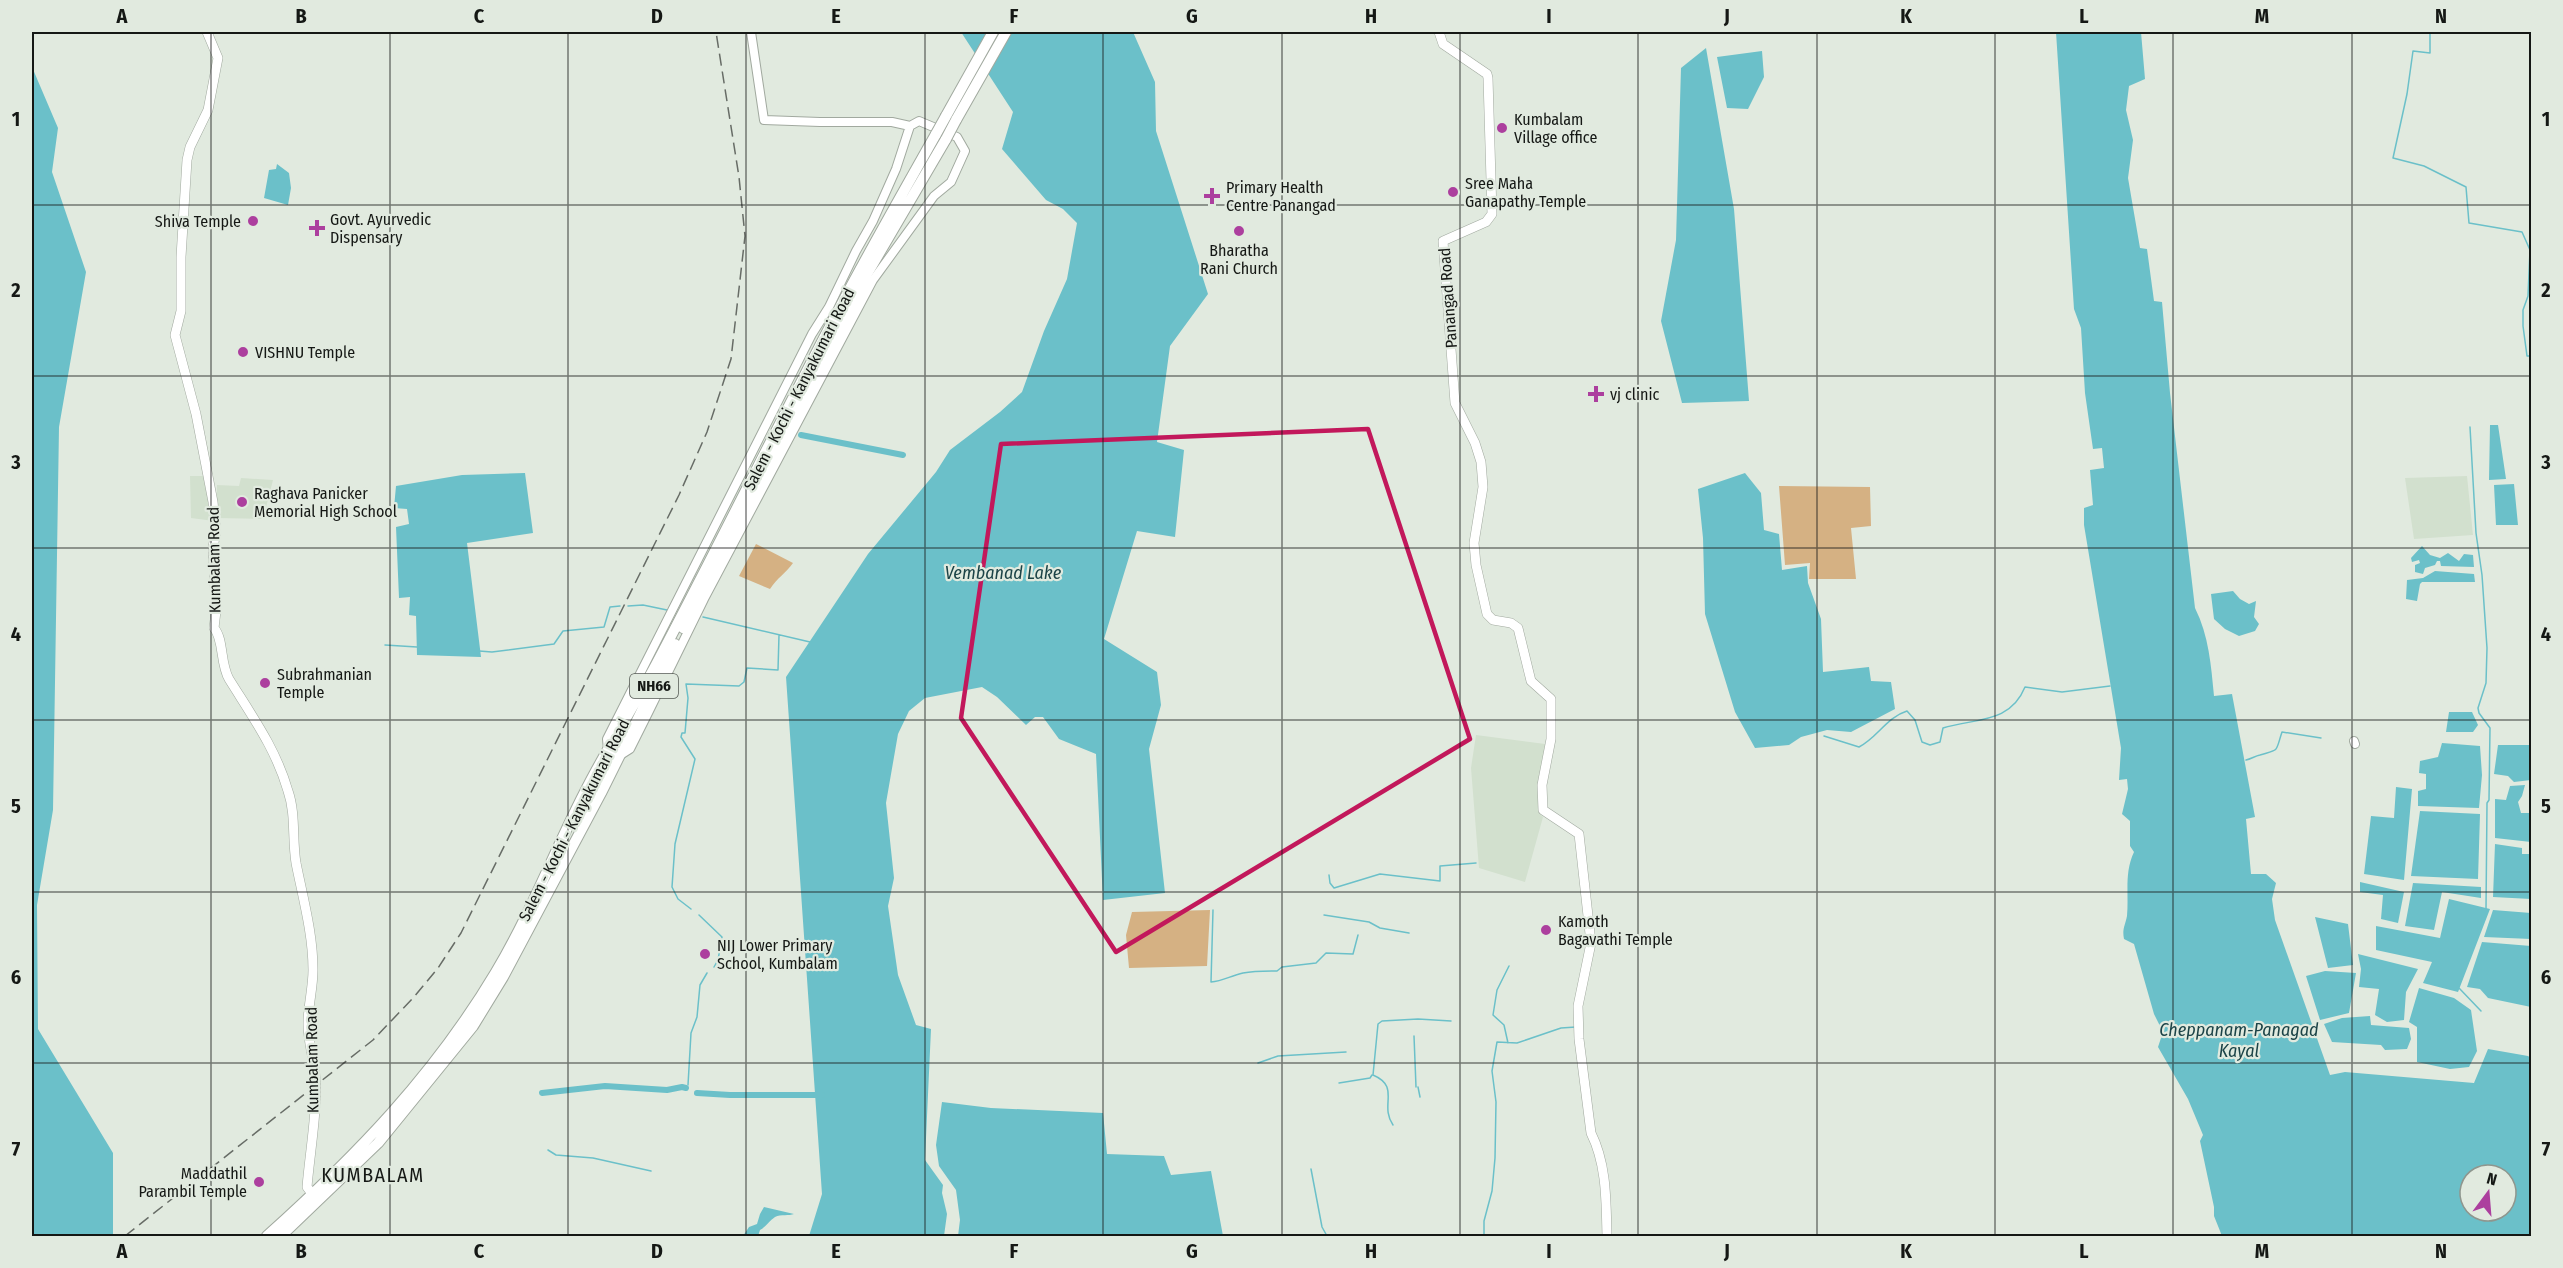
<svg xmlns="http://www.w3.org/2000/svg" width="2563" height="1268" viewBox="0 0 2563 1268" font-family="'Fira Sans Condensed',sans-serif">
  <rect width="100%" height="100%" fill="#e1eadf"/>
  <path fill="#d2e0ce" d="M190,476h18l6,45 -23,-3z
    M2467,476l6,59 -59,4 -9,-61z
    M241,478l32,2 -10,39 -46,-1v-33l22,1z
    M1476,735l69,9 -5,30 -1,39 4,4 -18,65 -46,-14 -8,-100z"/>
  <path fill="#d5b183" d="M1779,486l91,1 1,39 -20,2 5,51h-47l1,-16 -25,2z
    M756,544l37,19c-7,10 -16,15 -23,26l-31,-13z
    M1210,910l-3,56 -78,2 -3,-33 6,-23z"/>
  <path fill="#6bc0c9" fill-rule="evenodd" d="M961,32h172l22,50 1,49 52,163 -38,52 -13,96 27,8 -9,87 -38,-6 -33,108 53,33 4,33 -12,44 16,144 -62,7 -7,-146 -37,-15 -16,-22h-8l-9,8 -29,-28 -15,-10 -57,11 -16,13 -11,23 -12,69 8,75 -6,28 10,69 18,50 15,4 -6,131 18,25 -1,8 5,21 -3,22h-135l13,-42 -36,-517 82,-123 68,-82 14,-22 50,-38 22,-20 22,-61 23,-52 10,-56 -14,-14 -17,-9 -44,-51 11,-37z
    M2056,32h85l4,47 -16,7 -3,24 7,30 -5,38 12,70 7,1 7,52 8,1 8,91 25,215c14,28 16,57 19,88l18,-2 23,123 -9,2 5,55h15l10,9 -4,16 3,21 55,155 15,-3 129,11 14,-34 40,7 4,3 -1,177h-309l-8,-20v-9l-14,-66 3,-6 -15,-36 -30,-52 5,-15 -9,-18 -20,-70 -10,-5c-2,-10 1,-13 3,-23 2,-22 -3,-43 7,-64l-4,-6v-25l-8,-7 6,-25 -1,-10 -8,1 2,-32 -37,-223v-17l9,-3 -3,-35 14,-2 -2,-20 -9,1 -8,-56 -4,-65 -7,-19zM2470,1175h36v36h-36z
    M1706,48l28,161 15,192 -67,2 -21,-82 15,-81 5,-172z
    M1762,51l2,26 -16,32 -21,-1 -10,-51z
    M32,67l26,61 -6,44 34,100 -27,155 -6,383 -16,95 1,124 75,124v83h-81z
    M277,164l12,9 2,15 -3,17 -24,-7 5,-28 7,-1z
    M2490,425h8l8,54 -17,1z
    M525,473l8,60 -66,10 14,114 -64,-2 -1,-39 -7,-1 1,-18 -11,1 -3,-71 13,-3 -2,-15 -13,-1 2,-22 66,-11z
    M1745,473l16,20 3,37 15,4 3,36 25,-4 1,17 13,36 2,53 46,-5 2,14 20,1 4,27 -44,23 -24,-2 -26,7 -12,8 -34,3 -20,-36 -30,-98 -2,-76 -5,-49z
    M2514,484l4,41h-22l-2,-40z
    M2422,546l8,9 10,3 8,-5 11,8 5,-7 9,1 1,12 -33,-1 -1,-5h-3l-2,4 -10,3 -2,6 -8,-2v-7l5,-2 -1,-3 -7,2 -1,-4z
    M2435,571l39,3 1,8h-53l-2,2 -3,17 -11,-2 1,-19 16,-2z
    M2233,591l7,8 9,5 7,-3 -2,16 5,7 -4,7 -16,5 -14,-7 -11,-10 -3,-25z
    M2449,712h23l6,13 -5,7h-27z
    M2442,743l38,3 2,29 -3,33 -61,-2v-15l8,-2v-15l-7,-1 1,-12 18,-4z
    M2498,745h33v35l-17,2 -6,-6 -14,-2z
    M2525,785l-3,11 -4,6 3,11h10v29l-36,-4v-39l11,1 4,-14z
    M2396,787l16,2 -8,91 -40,-6 7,-58 23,2z
    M2420,811l60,3 -2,65 -67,-3z
    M2495,844l27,4v6h9v45l-38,-2z
    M2360,882l44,10 -6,31 -17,-4 2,-24 -23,-3z
    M2413,883l68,4v11l-39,-6 -8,38 -29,-4z
    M2449,899l41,10 -32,83 -35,-9 9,-21 -56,-12v-24l64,12z
    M2493,910l38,3v26l-47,-2z
    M2315,917l33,7 5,41 -25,3z
    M2482,942l49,4v61l-43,-9 -8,-9 -13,-2z
    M2358,954l60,15 -12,23 -2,28 -17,2 -12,-7 4,-26 -20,-2 2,-18z
    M2325,971l31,2 -7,40 -29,7 -14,-44z
    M2419,988l35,10 17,12 6,41 -8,16 -19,2 -33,-7v-35l-8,-5z
    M2370,1016l1,9 38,3 2,11 -4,10 -22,1 -4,-5 -49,-3 -8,-18 18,-6z
    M942,1102l49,6 112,5 4,41 57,2 7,19 40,-4 12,65h-265l2,-16 -4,-30 -17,-24 -3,-21z
    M764,1207l30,7c-5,2 -13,0 -19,3 -6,4 -8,9 -15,13l-2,6h-15l6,-9 8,-3 3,-10z"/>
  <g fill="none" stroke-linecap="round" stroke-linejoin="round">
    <path stroke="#6bc0c9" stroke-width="1.5" d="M2430,32v21l-17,-2 -6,43 -14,64 31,8 42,21 3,36 53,9 8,18 -2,46 -5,14v16l4,30h5
      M2470,427l6,106 6,42 5,73 -1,35 -8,25 1,5 11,15 -1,72 -2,3 -1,106
      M628,606l15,-1 24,5
      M703,617l107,25
      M385,645l32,2
      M479,651l13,1 62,-8 9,-13 41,-4 6,-20 10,-1
      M1824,736l35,11c18,-9 28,-30 48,-36l8,9 7,22 8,3 10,-3 3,-14c32,-10 67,-4 82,-41l37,5 48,-6
      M2246,760c5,-1 9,-4 14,-5 20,-6 15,-2 22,-23l39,6
      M1329,875l1,8 4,5 46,-14 60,7v-15l36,-3
      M691,909l-13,-10 -6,-12 3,-43 20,-85 -14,-22 1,-4h3l3,-35 -2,-14 53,2 5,-4 3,-14 31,2 1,-35
      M1213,910l-2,72c12,-1 19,-6 32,-9 11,-2 23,-2 34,-2l5,-4 34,-4 10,-10 27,1 5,-19
      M699,915l23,22 -4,23 -4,7
      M1324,915l45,7 11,6 29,5
      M2459,988l22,23
      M1414,1036l2,51
      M1508,1043l-4,-18 -11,-10 4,-25 12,-24
      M1258,1063l20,-7 68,-4
      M1339,1083l31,-5 2,-3
      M688,1085l3,-52 6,-16 3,-32 7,-12
      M1418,1087l2,10
      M1393,1125c-14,-20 8,-38 -20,-50l5,-51 4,-3 36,-2 33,2
      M548,1150l8,5 37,3 58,13
      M1311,1169l11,58 5,9
      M1484,1236v-15l8,-30 3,-33 1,-56 -4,-31 5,-29 20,1 44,-15 15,-1"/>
    <path stroke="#6bc0c9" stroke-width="6" d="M801,435l102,20
      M542,1093l63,-7 62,4 15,-3 4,1
      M697,1093l33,2h92"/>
    <defs>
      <path id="tertiary" d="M751,32l13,88 56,2h72l18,4
        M919,121l38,16 8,14 -14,31 -17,14 -61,84 -169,319 -56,114 -18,36 -11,7 -11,-6 -1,-11 205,-405 17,-27 27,-56 17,-30 23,-52 14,-43z
        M2354,741l1,3"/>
      <path id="secondary" d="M207,32l11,26 -10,52 -18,37 -3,13 -6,97v54l-6,24 21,79 17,88 3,30 -3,15 3,64 -2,17c10,11 6,36 15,51 23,37 47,70 59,112 8,23 4,48 8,72 7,35 17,71 17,107 0,18 -5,36 -5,54 0,17 5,32 7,49 3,35 -5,78 -8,114l6,8
        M1439,32l4,12 44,30 1,4 4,136 -6,8 -43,19 12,162 20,40 6,19 2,25 -9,56 2,22 11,49 6,6 18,3 7,5 13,53 20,18v40l-9,46 1,25 36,24 12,109 -13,63 1,33 12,94c16,32 15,69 16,103"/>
      <path id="trunk" d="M946,116l47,-84
        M956,120l50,-88
        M683,628l184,-354 79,-135
        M267,1236c89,-80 167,-160 229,-264 36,-60 60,-126 93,-188 22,-42 48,-83 70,-125 64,-121 124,-244 188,-365 29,-54 59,-107 89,-160
        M281,1236l97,-93 95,-117 30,-49 98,-184 74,-149"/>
    </defs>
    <use href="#tertiary" stroke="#a1a99f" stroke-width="10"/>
    <use href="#secondary" stroke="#a1a99f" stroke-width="10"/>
    <use href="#trunk" stroke="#a1a99f" stroke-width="12"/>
    <use href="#tertiary" stroke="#fff" stroke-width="8"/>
    <use href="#secondary" stroke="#fff" stroke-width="9"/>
    <use href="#trunk" stroke="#fff" stroke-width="10"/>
    <path stroke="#676c66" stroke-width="1.5" stroke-dasharray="12 6" stroke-linecap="butt" d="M125,1236l248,-196 41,-43 24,-29 23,-35 218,-438 28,-63 24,-73 14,-123 -6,-59 -23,-145"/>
    <defs>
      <path id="trunk-bridge" d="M936,134l10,-18
        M946,139l10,-19"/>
    </defs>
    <use href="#trunk-bridge" stroke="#a1a99f" stroke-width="12" stroke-linecap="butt"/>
    <use href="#trunk-bridge" stroke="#fff" stroke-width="10"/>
  </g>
  <path fill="none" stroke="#c2185b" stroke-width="4.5" stroke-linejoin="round" d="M1368,429l102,310 -354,213 -155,-234 40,-274z"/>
  <path fill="none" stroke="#151815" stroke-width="1.5" stroke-opacity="0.55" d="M211,32v1204M390,32v1204M568,32v1204M746,32v1204M925,32v1204M1103,32v1204M1282,32v1204M1460,32v1204M1638,32v1204M1817,32v1204M1995,32v1204M2173,32v1204M2352,32v1204M32,205h2500M32,376h2500M32,548h2500M32,720h2500M32,892h2500M32,1063h2500"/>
  <g fill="#ac3f9e" stroke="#e1eadf" stroke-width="2">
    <circle cx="1502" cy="128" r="6"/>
    <circle cx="1453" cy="192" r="6"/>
    <path d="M1209 187h6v6h6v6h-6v6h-6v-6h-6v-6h6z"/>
    <circle cx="253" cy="221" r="6"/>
    <path d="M314 219h6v6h6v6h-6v6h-6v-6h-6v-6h6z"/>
    <circle cx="1239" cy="231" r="6"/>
    <circle cx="243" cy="352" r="6"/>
    <path d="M1593 385h6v6h6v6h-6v6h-6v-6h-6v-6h6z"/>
    <circle cx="242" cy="502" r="6"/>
    <circle cx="265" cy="683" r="6"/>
    <circle cx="1546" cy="930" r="6"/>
    <circle cx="705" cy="954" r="6"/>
    <circle cx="259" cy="1182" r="6"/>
  </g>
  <g text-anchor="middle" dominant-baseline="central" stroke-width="4.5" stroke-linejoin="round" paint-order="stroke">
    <rect fill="#e1eadf" stroke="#525752" stroke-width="1.5" x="630" y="674" width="48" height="24" rx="4.5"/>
    <g font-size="15" font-weight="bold" fill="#151815">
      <text x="654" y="686">NH66</text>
    </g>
    <g font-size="16" fill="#151815" stroke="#e1eadf" text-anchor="start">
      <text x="1514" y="119">Kumbalam<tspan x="1514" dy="18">Village office</tspan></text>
      <text x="1465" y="183">Sree Maha<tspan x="1465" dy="18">Ganapathy Temple</tspan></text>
      <text x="1226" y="187">Primary Health<tspan x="1226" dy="18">Centre Panangad</tspan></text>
      <text x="330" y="219">Govt. Ayurvedic<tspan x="330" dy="18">Dispensary</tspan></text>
      <text x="241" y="221" text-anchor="end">Shiva Temple</text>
      <text x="1239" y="250" text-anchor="middle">Bharatha<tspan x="1239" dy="18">Rani Church</tspan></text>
      <text x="255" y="352">VISHNU Temple</text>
      <text x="1610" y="394">vj clinic</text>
      <text x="254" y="493">Raghava Panicker<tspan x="254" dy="18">Memorial High School</tspan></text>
      <text x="277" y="674">Subrahmanian<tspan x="277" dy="18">Temple</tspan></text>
      <text x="1558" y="921">Kamoth<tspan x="1558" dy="18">Bagavathi Temple</tspan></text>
      <text x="717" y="945">NIJ Lower Primary<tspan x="717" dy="18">School, Kumbalam</tspan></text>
      <text x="247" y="1173" text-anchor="end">Maddathil<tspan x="247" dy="18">Parambil Temple</tspan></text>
    </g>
    <g font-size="16" fill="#151815" stroke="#e1eadf">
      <text transform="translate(1448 298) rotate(-94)">Panangad Road</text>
      <text transform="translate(799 389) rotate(-63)">Salem - Kochi - Kanyakumari Road</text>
      <text transform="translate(214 560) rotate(-91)">Kumbalam Road</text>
      <text transform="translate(574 820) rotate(-63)">Salem - Kochi - Kanyakumari Road</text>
      <text transform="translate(312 1060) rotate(-91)">Kumbalam Road</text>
    </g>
    <g font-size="18" font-style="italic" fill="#1b4347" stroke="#e1eadf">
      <text x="1003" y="573">Vembanad Lake</text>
      <text x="2239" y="1030">Cheppanam-Panagad<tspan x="2239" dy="21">Kayal</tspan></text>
    </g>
    <g font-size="20" letter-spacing="1.5" fill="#151815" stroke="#e1eadf">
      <text x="373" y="1175">KUMBALAM</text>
    </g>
  </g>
  <rect width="2563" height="1268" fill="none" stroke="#e1eadf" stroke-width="66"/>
  <g transform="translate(2488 1193) rotate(16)"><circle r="28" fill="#e1eadf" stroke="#8f968e" stroke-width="1.5"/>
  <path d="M0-4.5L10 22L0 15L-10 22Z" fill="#ac3f9e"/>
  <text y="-9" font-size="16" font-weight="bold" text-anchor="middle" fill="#151815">N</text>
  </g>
  <rect x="33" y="33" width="2497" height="1202" fill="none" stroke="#151815" stroke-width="2"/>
  <g font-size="20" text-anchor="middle" font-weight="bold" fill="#151815">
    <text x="122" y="23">A</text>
    <text x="301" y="23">B</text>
    <text x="479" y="23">C</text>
    <text x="657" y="23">D</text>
    <text x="836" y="23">E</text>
    <text x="1014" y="23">F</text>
    <text x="1192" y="23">G</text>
    <text x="1371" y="23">H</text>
    <text x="1549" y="23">I</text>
    <text x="1727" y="23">J</text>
    <text x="1906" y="23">K</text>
    <text x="2084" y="23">L</text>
    <text x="2262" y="23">M</text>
    <text x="2441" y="23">N</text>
    <text x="16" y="126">1</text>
    <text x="2546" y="126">1</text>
    <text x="16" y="297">2</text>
    <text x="2546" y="297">2</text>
    <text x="16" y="469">3</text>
    <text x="2546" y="469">3</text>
    <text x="16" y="641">4</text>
    <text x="2546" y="641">4</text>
    <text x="16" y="813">5</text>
    <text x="2546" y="813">5</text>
    <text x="16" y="984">6</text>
    <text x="2546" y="984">6</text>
    <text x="16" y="1156">7</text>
    <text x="2546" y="1156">7</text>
    <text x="122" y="1258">A</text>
    <text x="301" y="1258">B</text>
    <text x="479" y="1258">C</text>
    <text x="657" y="1258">D</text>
    <text x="836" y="1258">E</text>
    <text x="1014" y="1258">F</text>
    <text x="1192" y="1258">G</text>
    <text x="1371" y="1258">H</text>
    <text x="1549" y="1258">I</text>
    <text x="1727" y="1258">J</text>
    <text x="1906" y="1258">K</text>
    <text x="2084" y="1258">L</text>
    <text x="2262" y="1258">M</text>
    <text x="2441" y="1258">N</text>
  </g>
</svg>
